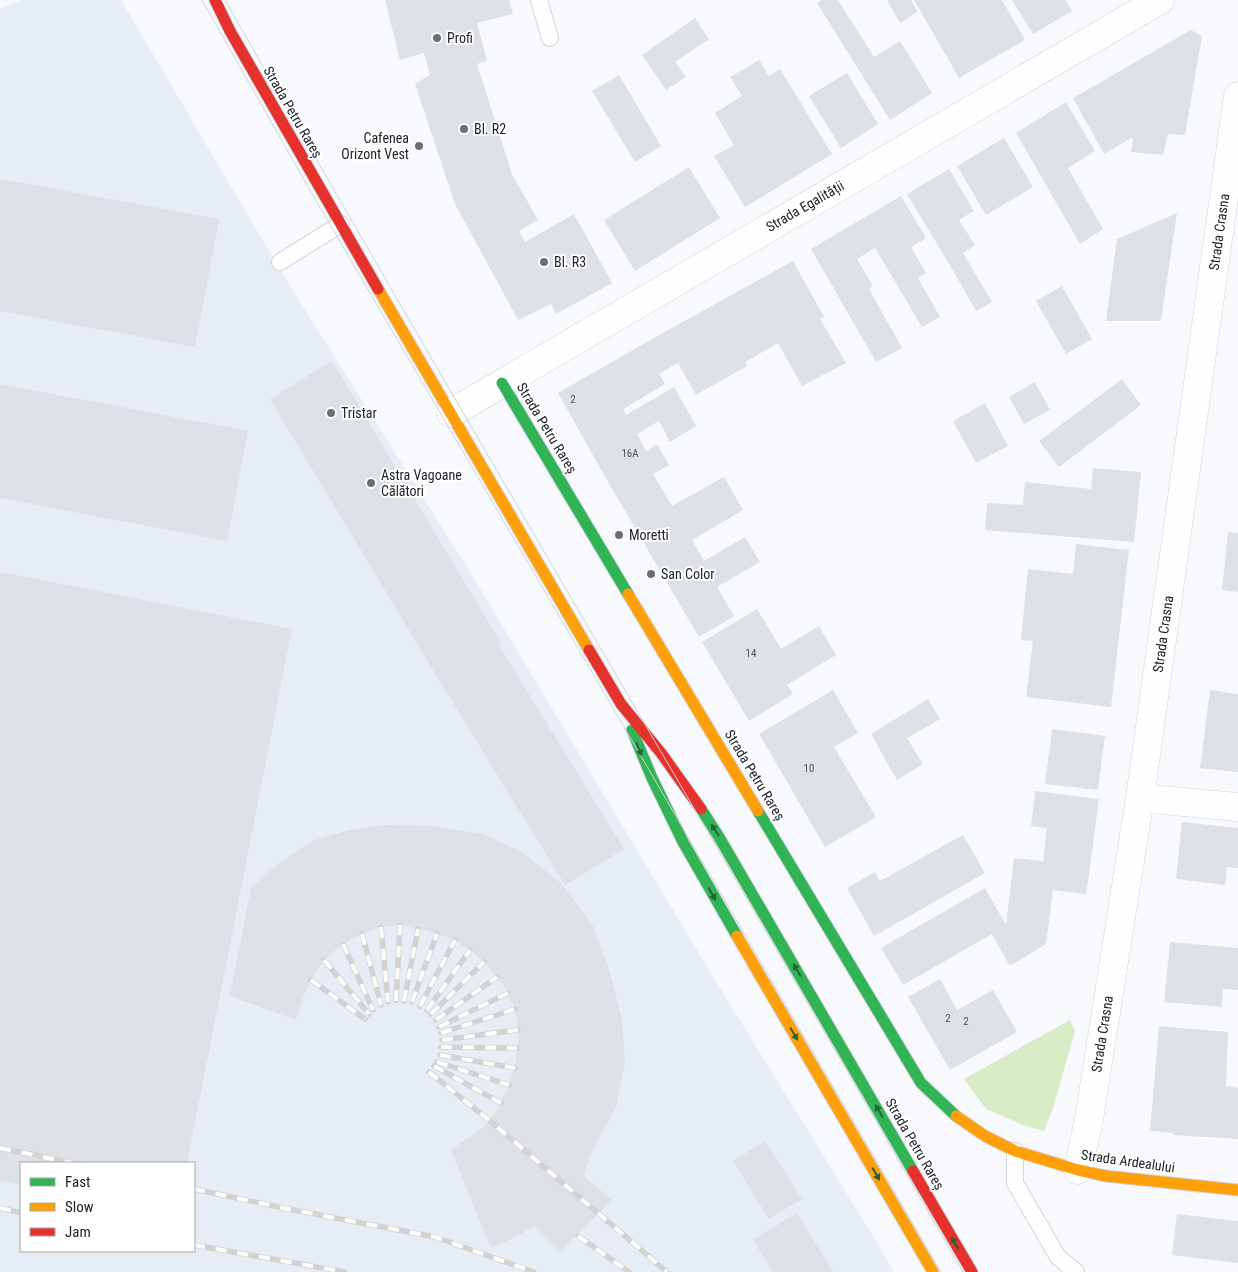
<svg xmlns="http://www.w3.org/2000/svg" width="1238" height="1272" viewBox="0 0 1238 1272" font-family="'Roboto Condensed',sans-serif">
  <rect width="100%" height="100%" fill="#f7f9fc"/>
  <path fill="#e6edf4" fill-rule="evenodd" d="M21,0h100l164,278 182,289 248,413 155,251 24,41h-894v-1263zM21,1163h173v88h-173z"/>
  <path fill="#d7ebc6" d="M1070,1020l5,11 -22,77 -9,23 -21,-6 -37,-16 -22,-30z"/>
  <path fill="#dde0e4" d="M385,0h124l4,14 -36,9 10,38 -10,3 35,110 26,46 -19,11 6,11 49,-28 38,69 -56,31 -5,-10 -33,16 -63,-116 -40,-120 15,-9 -6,-22 -24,7z
    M822,0h16l36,57 26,-16 32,52 -42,27 -73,-117z
    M887,0h24l7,12 -18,11z
    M914,0h88l23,40 -66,38z
    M1012,0h54l6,11 -39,23z
    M695,18l14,21 -34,23 11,15 -20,13 -24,-35z
    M1191,30l11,6 -17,99 -17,-1 -5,21 -32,-3 2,-15 -29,17 -31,-56z
    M759,60l10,16 11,-7 52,85 -87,53 -31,-51 20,-11 -19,-32 27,-17 -12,-19z
    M847,73l31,51 -37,24 -32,-52z
    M619,75l42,71 -26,16 -43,-71z
    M1066,102l29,49 -27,17 35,61 -23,15 -64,-111z
    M1004,138l29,49 -47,28 -29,-49z
    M689,167l31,51 -85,53 -31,-51z
    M949,169l25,42 -15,9 16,25 -12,8 29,49 -16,9 -28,-49 -41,-68z
    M0,179l219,40 -24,128 -195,-36z
    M901,196l25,42 -15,9 15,26 -8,5 22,39 -18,10 -47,-79 -18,11 16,27 -4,3 33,59 -26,14 -65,-113z
    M1177,213l-16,108h-55l11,-82z
    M793,261l31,56 -4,2 26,44 -44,23 -24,-43 -33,19 2,4 -51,29 -18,-32 -19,11 6,10 -42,25 3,6 48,-28 22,39 -26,16 -11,-21 -22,13 9,17 11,-7 12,21 -16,9 19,32 52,-29 19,33 -51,30 12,21 41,-24 15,25 -43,25 17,29 -35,21 -95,-162 -46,-82 103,-59z
    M1062,286l30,53 -26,15 -30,-53z
    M332,361l169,282 -3,1 126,205 -59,36 -126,-205 -169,-281z
    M1122,379l19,26 -82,62 -20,-26z
    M1035,382l15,28 -26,14 -15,-27z
    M0,384l248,47 -21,110 -227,-43z
    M985,403l23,43 -32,17 -23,-42z
    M1093,468l48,4 -7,70 -149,-12 2,-27 36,2 2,-23 66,7z
    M1228,532l10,1v59l-16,-2z
    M1076,544l53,6 -18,157 -85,-10 7,-56 -12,-1 7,-71 45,5z
    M0,572l292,57 -105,534h-166v22l-21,-4z
    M757,609l24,40 38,-23 17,29 -49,30 6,9 -44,27 -47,-79z
    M833,690l25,43 -24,14 42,70 -51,30 -66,-113z
    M1210,690l28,4v78l-38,-4z
    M928,699l12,20 -33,19 16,26 -26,16 -26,-46z
    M1052,729l53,7 -7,54 -53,-6z
    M1035,791l64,8 -9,68 -4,27 -33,-4 -7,54 -36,22 -18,-32 -89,51 -22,-37 104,-60 21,37 8,-67 29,3 4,-33 -16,-2z
    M1182,822l56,6v40l-11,-1 -2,18 -49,-6z
    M388,825l42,1 53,8 37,17 41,32 31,41 16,42 14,53 3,43 -9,45 -26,48 -6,21 28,24 -52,51 -25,-25 -20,11 -24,11 -40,-98 31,-22 15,-18 9,-18 9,-25 4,-33 -4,-25 -11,-23 -20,-24 -12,-11 -22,-13 -26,-8 -24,-5 -19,2 -23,8 -20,13 -14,12 -13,20 -7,15 -8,25 -66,-24 21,-108 29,-26 35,-22 35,-10z
    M963,835l22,38 -111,63 -27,-48 28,-16 5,9z
    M1170,942l68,6v42l-15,-1 -1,18 -58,-5z
    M940,979l17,31 36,-20 24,42 -67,38 -42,-73z
    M1159,1026l69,6 -2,54 12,2v51l-65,-4v-2l-23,-2z
    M765,1141l37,58 -33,20 -36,-58z
    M797,1213l36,59h-60l-20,-32z
    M1177,1214l61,7v42l-66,-8z"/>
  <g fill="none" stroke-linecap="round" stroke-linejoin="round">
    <defs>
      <path id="lane" d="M539,0l11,38
        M280,262l61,-38
        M1015,1151v32l43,74 18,15"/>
      <path id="street" d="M451,413l709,-413
        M1140,798l98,9
        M1078,1170l11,-51 51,-321 98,-702"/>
      <path id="fast" d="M502,383l126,211
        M632,730l20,48 31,64 54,94
        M701,809l18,28 194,334
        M758,811l163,272 35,33"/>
      <path id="slow" d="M378,289l211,361
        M628,594l130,217
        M737,936l196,336
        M956,1116l29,20 30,15 63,19 28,6 132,14"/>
      <path id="jam" d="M215,0l15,31 148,258
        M589,650l32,54 40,49 40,56
        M913,1171l59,101"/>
    </defs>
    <use href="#lane" stroke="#d2d5d9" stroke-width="18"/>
    <use href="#street" stroke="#d2d5d9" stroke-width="29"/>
    <use href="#fast" stroke="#d2d5d9" stroke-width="13"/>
    <use href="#slow" stroke="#d2d5d9" stroke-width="13"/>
    <use href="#jam" stroke="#d2d5d9" stroke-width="13"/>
    <use href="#lane" stroke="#fefeff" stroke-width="16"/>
    <use href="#street" stroke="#fefeff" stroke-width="28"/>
    <use href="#fast" stroke="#30b455" stroke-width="11"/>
    <use href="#slow" stroke="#ff9f0a" stroke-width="11"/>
    <use href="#jam" stroke="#e5322d" stroke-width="11"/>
    <path stroke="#d2d2d3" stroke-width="1" d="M202,0l109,192 302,516 328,564
      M225,0c243,426 494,847 738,1272"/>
    <defs>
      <path id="rail" d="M381,927l7,75
        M362,934l19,71
        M343,944l30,66
        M324,960l45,54
        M311,980l54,39
        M396,1001l4,-76
        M404,1001l14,-72
        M412,1002l25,-68
        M420,1006l35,-66
        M427,1010l43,-60
        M431,1014l53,-52
        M436,1020l61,-43
        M439,1027l69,-34
        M441,1033l74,-24
        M442,1040l76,-10
        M441,1047l76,1
        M440,1055l75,13
        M437,1062l72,23
        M434,1066l67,37
        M429,1072l60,48 178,152
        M0,1148l72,15
        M194,1189l89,19 152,29 99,35
        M0,1208l21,5
        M578,1236l51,36
        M194,1245l151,27"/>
    </defs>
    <use href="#rail" stroke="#d2d2d3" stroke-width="5.5"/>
    <use href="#rail" stroke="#fff" stroke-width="4" stroke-dasharray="11" stroke-linecap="butt"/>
  </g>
  <defs><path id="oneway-solid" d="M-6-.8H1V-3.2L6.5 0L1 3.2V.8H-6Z" transform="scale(1.25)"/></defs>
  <g fill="#27643c">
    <use href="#oneway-solid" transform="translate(639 749) rotate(68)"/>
    <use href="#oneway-solid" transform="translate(715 830) rotate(-123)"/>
    <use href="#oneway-solid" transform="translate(712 894) rotate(60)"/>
    <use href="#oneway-solid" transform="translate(797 970) rotate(-120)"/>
    <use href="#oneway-solid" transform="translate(794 1034) rotate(60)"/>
    <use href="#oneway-solid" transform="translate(879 1111) rotate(-120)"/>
    <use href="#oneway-solid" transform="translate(876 1174) rotate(60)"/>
    <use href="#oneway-solid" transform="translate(955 1243) rotate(-120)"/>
  </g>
  <g fill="#6b6e72" stroke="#fff" stroke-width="2">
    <circle cx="437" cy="38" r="5"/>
    <circle cx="464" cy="129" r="5"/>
    <circle cx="419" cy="146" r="5"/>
    <circle cx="544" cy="262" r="5"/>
    <circle cx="331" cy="413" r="5"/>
    <circle cx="371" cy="483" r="5"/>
    <circle cx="619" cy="535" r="5"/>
    <circle cx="651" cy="574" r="5"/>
  </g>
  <g text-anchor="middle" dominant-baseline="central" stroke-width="4" stroke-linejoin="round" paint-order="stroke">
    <g font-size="11" fill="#515459">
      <text x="573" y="399">2</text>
      <text x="630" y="453">16A</text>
      <text x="751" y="653">14</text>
      <text x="809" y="768">10</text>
      <text x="948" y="1018">2</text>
      <text x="966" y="1021">2</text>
    </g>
    <g font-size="14" fill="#202328" stroke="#fff" text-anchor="start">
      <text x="447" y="38">Profi</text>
      <text x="474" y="129">Bl. R2</text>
      <text x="409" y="138" text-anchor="end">Cafenea<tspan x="409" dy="16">Orizont Vest</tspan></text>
      <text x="554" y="262">Bl. R3</text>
      <text x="341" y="413">Tristar</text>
      <text x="381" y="475">Astra Vagoane<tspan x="381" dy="16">Călători</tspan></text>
      <text x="629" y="535">Moretti</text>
      <text x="661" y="574">San Color</text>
    </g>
    <g font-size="14" fill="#202328" stroke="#fff">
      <text transform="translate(293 112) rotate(60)">Strada Petru Rareș</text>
      <text transform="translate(805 206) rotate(-30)">Strada Egalității</text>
      <text transform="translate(1219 232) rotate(-82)">Strada Crasna</text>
      <text transform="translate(547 428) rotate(59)">Strada Petru Rareș</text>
      <text transform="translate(1163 634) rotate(-82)">Strada Crasna</text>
      <text transform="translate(755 775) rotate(59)">Strada Petru Rareș</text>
      <text transform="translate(1102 1034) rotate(-81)">Strada Crasna</text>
      <text transform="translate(915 1144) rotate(60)">Strada Petru Rareș</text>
      <text transform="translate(1128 1161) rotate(8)">Strada Ardealului</text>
    </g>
  </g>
  <rect x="20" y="1162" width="175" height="90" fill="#ffffff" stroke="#a6a7a9"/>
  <rect x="30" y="1178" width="25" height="8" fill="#30b455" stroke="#a6a7a9"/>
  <text x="65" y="1187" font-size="15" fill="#202328">Fast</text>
  <rect x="30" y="1203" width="25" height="8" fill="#ff9f0a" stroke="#a6a7a9"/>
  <text x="65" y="1212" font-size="15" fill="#202328">Slow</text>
  <rect x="30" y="1228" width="25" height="8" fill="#e5322d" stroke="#a6a7a9"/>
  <text x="65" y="1237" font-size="15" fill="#202328">Jam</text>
</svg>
